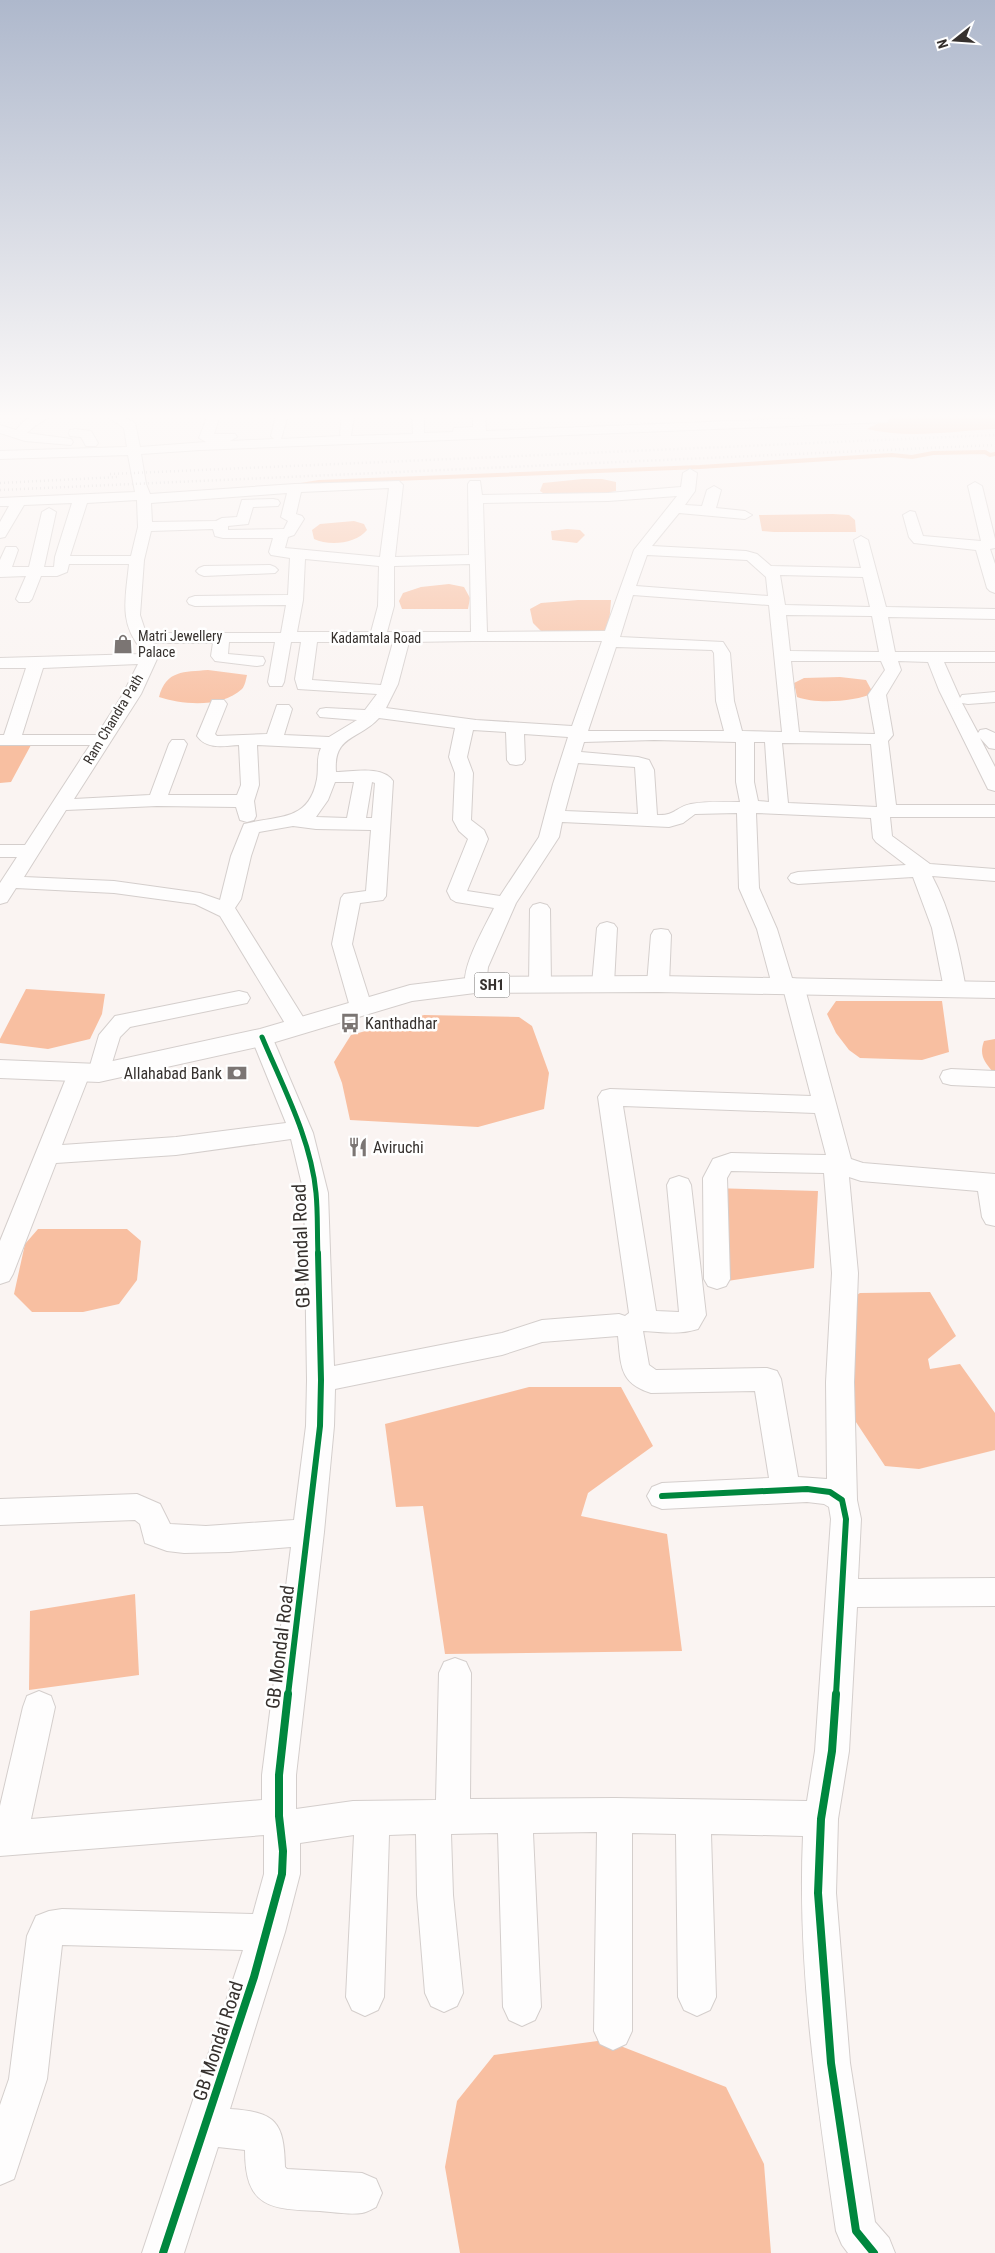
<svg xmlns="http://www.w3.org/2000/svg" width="995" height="2253" viewBox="0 0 995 2253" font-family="'Roboto Condensed',sans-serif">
  <rect width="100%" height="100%" fill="#faf4f2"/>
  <path fill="#f8bfa1" d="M749,415h246v14c-41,2 -87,10 -128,0l23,-12h-75l-57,4z
    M583,479h19l14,3v9l-19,4h-51l-6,-4 3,-8z
    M833,514l16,1 6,5 1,12h-82l-12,-1 -3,-16z
    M354,521l10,3 3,6c-11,14 -38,16 -53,9l-2,-9 8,-6z
    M567,529l13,1 5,5 -8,8 -25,-3 -1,-9z
    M449,584l15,3 6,11 -2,11h-66l-3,-8 4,-8 18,-6z
    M578,600h33l-2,25 -6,8 -61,-1 -9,-9 -3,-14 11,-6z
    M208,670l39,5c-1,4 -2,11 -5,14 -20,19 -59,16 -83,8 7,-27 25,-25 49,-27z
    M840,677l26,3 7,13c-17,9 -58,11 -76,4l-3,-14 10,-5z
    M0,744l31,1 -20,37 -11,1z
    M26,989l79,5 -3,20 -12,25 -42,10 -48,-6v-4z
    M836,1001h106l7,51 -27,8 -62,-2 -11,-8 -13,-17 -9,-19z
    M424,1015l95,2 13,9 17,47 -5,36 -66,18 -128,-7 -8,-37 -8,-21 17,-27z
    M995,1039v34l-2,-1c-9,-11 -14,-17 -9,-31z
    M712,1188l106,3 -4,77 -100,15z
    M38,1229h89l14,12 -4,39 -18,24 -36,8h-51l-18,-18 11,-50z
    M930,1292l26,44 -28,23 2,10 30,-5 35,49v37l-76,19 -34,-3 -35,-53 -11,-108 21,-12z
    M529,1387h92l32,59 -65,47 -7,23 86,18 15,117 -237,3 -22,-148 -27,1 -11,-83z
    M135,1594l4,81 -110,15 1,-79z
    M605,2040l121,47 38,77 7,89h-311l-15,-86 12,-66 37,-46z"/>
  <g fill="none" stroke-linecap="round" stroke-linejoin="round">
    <path stroke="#f8bfa1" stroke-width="4" d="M301,485l18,-3 381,-15 192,-12 20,2 21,-4 52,-1 5,3 5,-1"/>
    <defs>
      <path id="minor" d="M37,415h15l-17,11 -8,7 44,6 2,3 -2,3 -46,-4 -25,-8v-8l16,5 9,-10z
        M105,415h14l16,8 5,24 66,-5 -7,-4 9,-23h12l-6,19h21l2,3 -7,4 44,-2 -3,-3 5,-21h12l-7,24 60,-3 -1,-2 2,-19h12l-3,21 62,-2 -1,-19h12v18l29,-1 1,-4 19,-1v-12h12l1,16 397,-16 5,1 1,3 -1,3 -688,28 -59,4 5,30 4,10 145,-10 104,-3 4,4 -8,72 74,-2 -1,-71 2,-3h10l2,14 126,-2 73,-6 2,-14 7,-4 7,4 -2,18 -10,14 17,1 5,-16 7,-4 7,4 -5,18 29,3 7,4 -7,4 -66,-6 -27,33 94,5 11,3 14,12 90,2 -7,-28 7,-4 7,4 18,67 109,2v10l-107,-2 7,35h100v10h-51l16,36 2,-3 33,-3v10l-27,2 -6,-1 16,30 2,-3 6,-1 9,4v16l-6,-1 -9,-10 15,29v24l-7,-2 -2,-4 -47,-95 -11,-28 -30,-1 3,9 -15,25 7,40 -5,6 8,64h99v12h-105l2,19 38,28 65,5v12l-63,-5c19,36 27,74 34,113l-3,5 -8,2 -8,-2 -3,-5 -12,-61 -19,-51 -115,7 -7,-2 -3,-4 3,-4 7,-2 108,-7 -30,-23 -3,-4 -2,-20 -115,-5 3,75 18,41 15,49 9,2 3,5 47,174 12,4 132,11v52l-9,-2 -4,-7 -4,-26 -117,-10 -12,-4 9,96 -4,109 3,118 4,19 -3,60 137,-1v28l-138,1 -8,144 -11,68 -2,74 14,170 25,159 14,16 6,15h-47l-6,-8 -6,-14c-19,-131 -39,-263 -33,-395l-92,-2 5,163 -6,13 -13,6 -13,-6 -6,-13 -2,-163 -44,-1v198l-6,13 -13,6 -13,-6 -6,-13 3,-199 -64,1 8,174 -6,13 -13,6 -13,-6 -6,-13 -5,-174 -47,1 2,61 10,98 -6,13 -13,6 -13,-6 -6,-13 -8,-98 -1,-61 -27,1 -5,162 -6,13 -13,6 -13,-6 -6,-13 8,-162 -54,8v31l-15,58 -55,177c46,3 54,13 55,58l2,2 75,4 14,6 6,14 -6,14c-4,2 -9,5 -14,6 -13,2 -29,-1 -42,-2 -50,-2 -75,-3 -75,-61l-27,-3 -34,106h-42l101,-303 -181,-5 -15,134 -33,100 -14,6v-80l9,-26 18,-143 9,-20 13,-5 13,-2 191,5 11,-40v-39l-264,21v-50l23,-99 4,-11 12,-5 12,5 4,11 -24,112 231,-19v-25l29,-228 -62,5 -45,1 -17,-2 -22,-8 -5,-19 -5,-4 -135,5v-26l137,-5 23,10 10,20 36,2 88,-6 12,-94 1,-46 -3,-187 -13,-54 -115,16 -120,8 -43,111 -4,7 -9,3v-43l71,-175 8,-2 8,2 2,3 10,-34 16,-19 124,-25 8,2 3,5 -3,5 -117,24 -10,10 -13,42 -8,2 -8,-2 -2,-3 -27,69 114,-8 110,-14 -35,-86 3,-5 8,-2 8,2 43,101 15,60 6,173 168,-33 40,-13 77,-6 6,2 4,-3 -31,-216 4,-6 8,-2 201,7 -27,-104 -9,-2 -3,-5 -15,-56 -18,-41 -2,-75 -42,1 -12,9 -14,4 -107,-5 -3,15 -43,66 -28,64 -2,18 -3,5 -8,2 -8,-2c-10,-17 19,-65 27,-82l-38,-6 -5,-3 -4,-8 21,-52 -9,-8 -6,-11 2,-47 -6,-16 6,-29 -76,-10c-20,22 -46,17 -43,54 17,0 46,-7 57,9l-7,115 -3,4 -23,3 -8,41 20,63 -3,5 -8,2 -8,-2 -3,-5 -18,-63 9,-46 3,-4 22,-3 5,-61 -55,-1 -23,-3 -34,6 -8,24 -10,43 -6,9 73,117 -3,5 -8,2 -8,-2 -69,-114 -25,-12 -81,-11 -98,-5 -9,14 -7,2v-21l17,-26h-17v-12h25l65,-100h-90v-10h4l22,-67h-26v-10l141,-4 1,-4c-24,-27 -16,-53 -13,-86h-60l-2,8 -10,4h-16l-9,23 -3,3h-10l-3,-3 10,-23 -26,1v-17l6,-13h10l2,3 -6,17h17l13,-55 7,-4 7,4 -12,55h10l1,-10 17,-54 -48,2 -19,32 -5,1v-16l9,-16h-9v-8l135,-6 -7,-37 -128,4v-8l127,-4 -3,-19zM389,488l-9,69 -95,-9 3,-11 6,-2 10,-16 -2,-3 -6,-2 5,-22zM287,493l-6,24 7,4 -4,8 -56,1v-4l20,-2 5,-17 25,-1 2,-3 -2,-3 -5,-1 -31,1 -5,17 -15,1 -6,3 -64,1 -1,-19zM677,496l-43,54 -29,81 -118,1 -4,-129 125,-2zM137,500l1,27 -7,29h-61l17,-53zM213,529l2,7 8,2h50l-4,14 2,3 19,3 -2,37 -93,1 -6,2 -2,3 2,3 6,2 91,-1 -5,28h-135l-6,-18 4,-55 7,-29zM647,555l100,5 19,17 2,19 -132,-10zM305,559l74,7 -1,40 -7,26h-74l6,-32zM470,564l1,68h-84l7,-26v-40zM780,575l83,2 7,30 -85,-2zM633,595l136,10 13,127 -40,-1 -8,-30 -4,-48 -7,-11 -103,-5zM786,615l86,1 7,36 -89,-1zM473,641h129l-30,85 -96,-6 -90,-12 12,-24 11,-42zM229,642h46l-7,40 2,4h12l2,-4 7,-40h10l-6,37 3,10 79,5 -12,16 -39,-2 -6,1 -3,4 3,4 37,3 -28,17 -45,-2 8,-26 -3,-4h-12l-10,29 -50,2 -2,-2 12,-30 -3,-4h-12l-15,36c10,14 27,10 42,9l2,40 -4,10h-69l19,-51 -3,-4h-12l-3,4 -19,51 -76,4 67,-105 16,-35 1,-10 -5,-6h60l-2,13 4,5 42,5 6,-1 2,-4 -2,-4 -35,-3zM317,642h76l-12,43 -69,-5zM616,647l96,3 2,3 2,48 8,30h-136zM791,661h90l4,9 -17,25 7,39 -76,-2zM138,664l-15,30 -26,41h-75l21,-67zM473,730l33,2 1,28 3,4 6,1 6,-1 3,-4 -1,-26 44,3 -15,47 -14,53 -39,59 -33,-5 21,-52 -4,-9 -13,-10 2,-47 -6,-16zM654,740l82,2v40l4,20c-16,0 -33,-1 -49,2 -16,3 -15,12 -34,11l-3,-45 -5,-10 -11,-3 -57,-5 3,-10zM754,742h11l4,60 -11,-1 -4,-19zM782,743l89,1 6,63 -89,-4zM257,745l64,3c-5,10 -2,20 -4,31 -8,43 -38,36 -73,45l-13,32 -11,44 -20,-7 -86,-12 -90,-4 42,-67 91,-4 79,1 4,13 7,2 7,-2 2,-4 -2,-15 5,-16zM578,763l57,4 3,47 -73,-3zM335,782h19l-7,36 -31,-1 12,-17zM372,782l3,1 -3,35h-6zM623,1106l192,7 11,42 -95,-2 -18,6 -10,19 1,101 4,7 9,3 9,-3 4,-7 -3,-101 4,-7 93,2 8,100 -6,109 1,97 -29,-2 -17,-98 -4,-8 -10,-3 -111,2 -7,-5 -6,-34c20,1 36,4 55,-2l8,-14 -15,-130 -3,-6 -9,-3 -9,3 -3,6 12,127 -23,-1zM618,1336c3,29 1,47 33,57l104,-2 14,87 -107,5 -10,4 -5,9 5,9 10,4 145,-7 17,2 5,3 2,12 -16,232 -8,50 -192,-3 -145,1 1,-126 -5,-11 -11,-4 -11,4 -5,11 -3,127 -83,1 -57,8v-34l28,-243 10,-106 1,-37 167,-34 40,-13z
        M75,429l16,2 7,12 -2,3h-10l-5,-9 -11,-1 -1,-3 1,-3z
        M975,482l7,4 13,53v9l-5,1 5,15v29l-5,-2 -3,-3 -11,-38 -62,-7 -5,-6 -6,-22 7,-4 5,1 8,24 58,5 -13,-55z
        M270,565l5,2 3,3 -3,3 -71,3 -5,-2 -3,-3 3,-3 5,-2z
        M540,903l7,2 3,4 1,76 -3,5 -8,2 -8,-2 -3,-5 1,-76 3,-4z
        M607,922l7,2 3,4 -3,56 -3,5 -8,2 -8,-2 -3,-5 5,-56 3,-4z
        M661,929l7,1 3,5 -2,49 -3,5 -8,2 -8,-2 -3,-5 4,-49 3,-5z
        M951,1069l44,2v16l-44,-2 -8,-2 -3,-6 3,-6z"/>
      <path id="major" d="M658,976l337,6v16l-337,-6 -183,1 -63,8 -150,45 -163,36 -99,-4v-18l99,4 161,-35 150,-44 65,-8z"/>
    </defs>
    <use href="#minor" stroke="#d4cecc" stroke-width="2"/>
    <use href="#major" stroke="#d4cecc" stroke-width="2"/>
    <use href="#minor" fill="#fefdfd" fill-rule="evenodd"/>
    <use href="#major" fill="#fefdfd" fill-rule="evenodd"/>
    <path stroke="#d4d2d2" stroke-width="2.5" stroke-dasharray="1 3" stroke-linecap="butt" d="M110,474l885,-39
      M0,483l118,-6
      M0,490l995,-45"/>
    <defs>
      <path id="cycleway-far2" d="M262,1037c21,50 49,102 54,156 2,20 1,41 2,62"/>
      <path id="cycleway-far1" d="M662,1496l145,-7 23,3 12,8 4,19 -10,176
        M288,1695l32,-269 1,-46 -3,-127"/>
      <path id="cycleway" d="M836,1694l-4,57 -11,68 -3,74 13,170 25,168 18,22
        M163,2253l91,-276 28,-103 1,-23 -4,-35v-41l9,-81"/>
    </defs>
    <use href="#cycleway-far2" stroke="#fff" stroke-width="8"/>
    <use href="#cycleway-far1" stroke="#fff" stroke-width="9"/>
    <use href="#cycleway" stroke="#fff" stroke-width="11"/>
    <use href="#cycleway-far2" stroke="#00873e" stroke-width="5"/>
    <use href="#cycleway-far1" stroke="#00873e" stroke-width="6"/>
    <use href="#cycleway" stroke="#00873e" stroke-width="8"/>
  </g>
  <linearGradient id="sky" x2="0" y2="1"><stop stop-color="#aeb8cc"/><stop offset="0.57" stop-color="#fdfaf9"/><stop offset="1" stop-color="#fdfaf9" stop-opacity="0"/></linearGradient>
  <rect width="995" height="730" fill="url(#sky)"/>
  <defs>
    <symbol id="shop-bare" viewBox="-9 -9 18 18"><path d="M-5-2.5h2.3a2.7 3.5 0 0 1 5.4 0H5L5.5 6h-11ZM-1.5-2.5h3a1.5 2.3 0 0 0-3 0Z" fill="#7b7573" stroke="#fff" stroke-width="2.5" paint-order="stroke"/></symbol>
    <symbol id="bus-bare" viewBox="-9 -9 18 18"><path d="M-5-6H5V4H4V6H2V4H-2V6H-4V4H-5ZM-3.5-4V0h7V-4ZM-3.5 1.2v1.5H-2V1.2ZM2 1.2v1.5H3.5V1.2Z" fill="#7b7573" stroke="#fff" stroke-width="2.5" paint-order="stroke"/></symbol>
    <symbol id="bank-bare" viewBox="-9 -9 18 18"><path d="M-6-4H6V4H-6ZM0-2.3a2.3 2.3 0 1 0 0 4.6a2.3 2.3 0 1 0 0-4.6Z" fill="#7b7573" stroke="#fff" stroke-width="2.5" paint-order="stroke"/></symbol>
    <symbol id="restaurant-bare" viewBox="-9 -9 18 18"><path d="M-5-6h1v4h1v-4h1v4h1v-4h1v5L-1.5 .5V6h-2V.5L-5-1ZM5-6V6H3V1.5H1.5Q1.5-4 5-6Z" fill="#7b7573" stroke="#fff" stroke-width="2.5" paint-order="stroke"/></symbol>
  </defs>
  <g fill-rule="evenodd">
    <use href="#shop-bare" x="109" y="630" width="28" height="28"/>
    <use href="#bus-bare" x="336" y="1009" width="28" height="28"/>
    <use href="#bank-bare" x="223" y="1059" width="28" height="28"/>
    <use href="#restaurant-bare" x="344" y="1133" width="28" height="28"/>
  </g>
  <g text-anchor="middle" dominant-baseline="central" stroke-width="5" stroke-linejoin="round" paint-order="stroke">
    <g font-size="14" fill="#36312e" stroke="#fff" text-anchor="start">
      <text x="138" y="636">Matri Jewellery<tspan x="138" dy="16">Palace</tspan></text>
    </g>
    <g font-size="14" fill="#36312e" stroke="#fff">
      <text x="376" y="638">Kadamtala Road</text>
      <text transform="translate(113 719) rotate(-59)">Ram Chandra Path</text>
    </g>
    <rect fill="#fff" stroke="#726f6d" stroke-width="1" x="474.5" y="972.5" width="35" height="25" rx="4"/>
    <g font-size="15" font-weight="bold" fill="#36312e">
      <text x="492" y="985">SH1</text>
    </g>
    <g font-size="16" fill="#36312e" stroke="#fff" text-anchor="start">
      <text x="365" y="1023">Kanthadhar</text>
      <text x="222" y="1073" text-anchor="end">Allahabad Bank</text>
      <text x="373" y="1147">Aviruchi</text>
    </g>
    <g font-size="19" fill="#36312e" stroke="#fff">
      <text transform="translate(301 1246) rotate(-92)">GB Mondal Road</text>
      <text transform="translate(280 1647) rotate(-83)">GB Mondal Road</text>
      <text transform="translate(218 2041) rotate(-72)">GB Mondal Road</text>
    </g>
  </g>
  <g transform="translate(955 40) rotate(253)" stroke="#ffffff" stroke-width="4" paint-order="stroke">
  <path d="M0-4L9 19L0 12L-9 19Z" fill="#36312e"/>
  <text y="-8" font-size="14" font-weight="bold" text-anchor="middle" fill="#36312e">N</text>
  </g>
</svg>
